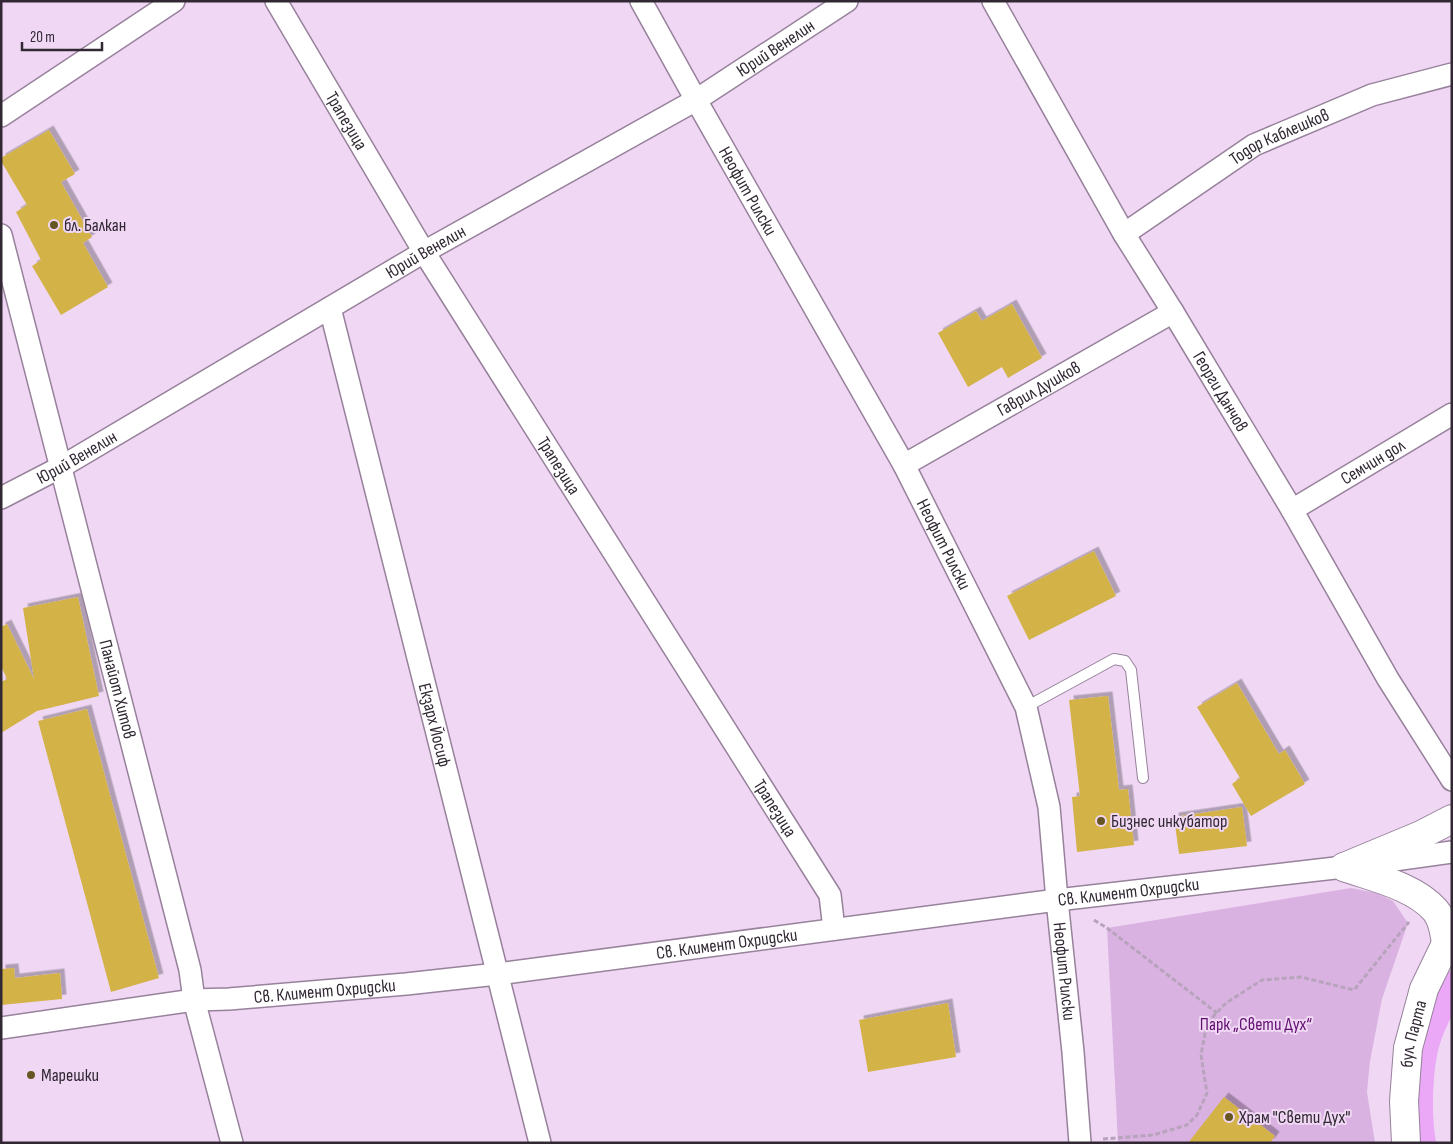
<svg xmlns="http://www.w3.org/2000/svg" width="1453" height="1144" viewBox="0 0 1453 1144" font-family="'Sofia Sans Condensed',sans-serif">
  <defs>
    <filter id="shadow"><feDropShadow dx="4.5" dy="-4.5" stdDeviation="0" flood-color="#0004"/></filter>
  </defs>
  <rect width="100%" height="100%" fill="#f0d8f5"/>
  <path fill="#dab2e2" d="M1351,888l25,5 17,8 15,22 -26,76 -12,62 -3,31 8,51h-257l-11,-215z"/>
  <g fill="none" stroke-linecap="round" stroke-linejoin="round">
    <path stroke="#eaa8f7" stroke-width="28" d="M1422,1143c-5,-29 -4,-77 5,-105 6,-18 16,-36 25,-53"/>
  </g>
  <path fill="#d3b247" filter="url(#shadow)" d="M49,130l26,44 -14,8 31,55 -9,6 25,44 -47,28 -29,-49 9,-6 -25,-48 11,-7 -26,-44v-3z
    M1012,304l30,54 -34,20 -6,-11 -34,20 -30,-54 38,-22 6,10z
    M1094,551l22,45 -87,44 -22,-44z
    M78,597l21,99 -62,15 -36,22v-51l6,-3 -6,-13v-39l6,-3 27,55 -11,-71z
    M1237,683l42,71 6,-4 20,34 -54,32 -19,-32 8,-6 -43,-71z
    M1108,696l11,94 9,-1 6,56 -57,7 -5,-55 8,-1 -11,-96z
    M87,709l72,269 -48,14 -73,-271z
    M1242,807l5,39 -68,8 -5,-37z
    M14,968l1,10 45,-5 2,26 -61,6v-36z
    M948,1003l8,54 -88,15 -9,-52z
    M1224,1097l51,39 -5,7h-82z"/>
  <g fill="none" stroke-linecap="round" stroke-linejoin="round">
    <defs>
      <path id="lane" d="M1026,707l88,-48 11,2 6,9 12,108"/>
      <g id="street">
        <path id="s1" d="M276,1l148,251 406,643 4,34"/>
        <path id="s2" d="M641,1l55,99 208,365 122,242 23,100 8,93 16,152 7,91"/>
        <path id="s3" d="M993,1l131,233 49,78 119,198 96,169 64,101"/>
        <path d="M1,116l173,-115"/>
        <path id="s4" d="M1124,234l130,-89 118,-50 80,-21"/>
        <path id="s5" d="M1,235l189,735 4,30 38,143"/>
        <path id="s6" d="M330,308l210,835"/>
        <path id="s7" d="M904,465l269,-153"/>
        <path id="s8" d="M1,498l60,-31 363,-215 272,-152 151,-99"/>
        <path id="s9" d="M1292,510l160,-96"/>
        <path id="s10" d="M1,1028l193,-28 35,-1 177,-15 91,-10 560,-74 287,-33 108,-15"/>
      </g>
      <g id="secondary">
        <path d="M1344,867c28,10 70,19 91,43 8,9 9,21 11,33"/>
        <path d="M1344,867l77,-32 31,-16"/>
        <path id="s11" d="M1406,1143l-2,-42 4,-53 16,-59 28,-58"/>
      </g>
    </defs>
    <use href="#lane" stroke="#97819b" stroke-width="12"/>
    <use href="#street" stroke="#97819b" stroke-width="24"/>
    <use href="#secondary" stroke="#97819b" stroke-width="30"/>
    <path stroke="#b7a3bb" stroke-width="3" stroke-dasharray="5 2.5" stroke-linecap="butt" d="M1094,920l13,8 110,85
      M1103,1139l50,-4 34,-10 10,-10 10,-22 -6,-38 6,-32 19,-20 36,-23 39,-3 53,13 55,-68"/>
    <use href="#lane" stroke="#fff" stroke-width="10"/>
    <use href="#street" stroke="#fff" stroke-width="21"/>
    <use href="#secondary" stroke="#fff" stroke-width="28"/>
  </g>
  <g fill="#665623" stroke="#f0d8f5" stroke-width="2">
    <circle cx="54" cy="225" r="5"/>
    <circle cx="1101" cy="821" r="5"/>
    <circle cx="31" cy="1075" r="5"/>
    <circle cx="1229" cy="1117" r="5"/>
  </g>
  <g text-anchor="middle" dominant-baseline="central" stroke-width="4" stroke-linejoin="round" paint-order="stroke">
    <g font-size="18" fill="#312833" stroke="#f0d8f5">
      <text stroke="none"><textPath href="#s8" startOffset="896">Юрий Венелин</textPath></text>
      <text stroke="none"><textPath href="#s1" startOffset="139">Трапезица</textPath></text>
      <text stroke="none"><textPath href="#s4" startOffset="184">Тодор Каблешков</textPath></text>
      <text stroke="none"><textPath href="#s2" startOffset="218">Неофит Рилски</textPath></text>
      <text stroke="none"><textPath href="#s8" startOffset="491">Юрий Венелин</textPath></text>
      <text stroke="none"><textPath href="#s7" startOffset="155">Гаврил Душков</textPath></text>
      <text stroke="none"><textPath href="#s3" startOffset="452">Георги Данчов</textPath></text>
      <text stroke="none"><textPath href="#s8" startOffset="86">Юрий Венелин</textPath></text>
      <text stroke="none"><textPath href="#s9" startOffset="94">Семчин дол</textPath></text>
      <text stroke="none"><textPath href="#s1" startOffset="544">Трапезица</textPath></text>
      <text stroke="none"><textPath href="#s2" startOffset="622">Неофит Рилски</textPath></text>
      <text stroke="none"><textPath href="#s5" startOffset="469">Панайот Хитов</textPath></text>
      <text stroke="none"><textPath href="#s6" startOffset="430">Екзарх Йосиф</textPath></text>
      <text stroke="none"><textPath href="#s1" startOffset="949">Трапезица</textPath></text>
      <text stroke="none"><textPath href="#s10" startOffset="1136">Св. Климент Охридски</textPath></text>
      <text stroke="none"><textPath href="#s10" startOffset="731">Св. Климент Охридски</textPath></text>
      <text stroke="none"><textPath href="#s2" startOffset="1072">Неофит Рилски</textPath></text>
      <text stroke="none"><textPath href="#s10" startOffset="326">Св. Климент Охридски</textPath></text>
      <text stroke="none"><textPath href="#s11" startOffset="110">бул. Парта</textPath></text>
    </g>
    <g font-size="18" fill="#312833" stroke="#f0d8f5" text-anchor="start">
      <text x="64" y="225">бл. Балкан</text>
      <text x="1111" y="821">Бизнес инкубатор</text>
      <text x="41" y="1075">Марешки</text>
      <text x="1239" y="1117">Храм "Свети Дух"</text>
    </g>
    <g font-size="18" fill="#610f70" stroke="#f0d8f5">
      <text x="1256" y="1024">Парк „Свети Дух“</text>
    </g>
  </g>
  <rect width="1453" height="1144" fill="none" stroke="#312833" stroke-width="5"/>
  <path d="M22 42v8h80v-8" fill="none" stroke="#312833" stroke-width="2.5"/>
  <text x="30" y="42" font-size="15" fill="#312833" stroke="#f0d8f5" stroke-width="4" paint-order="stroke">20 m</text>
</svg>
